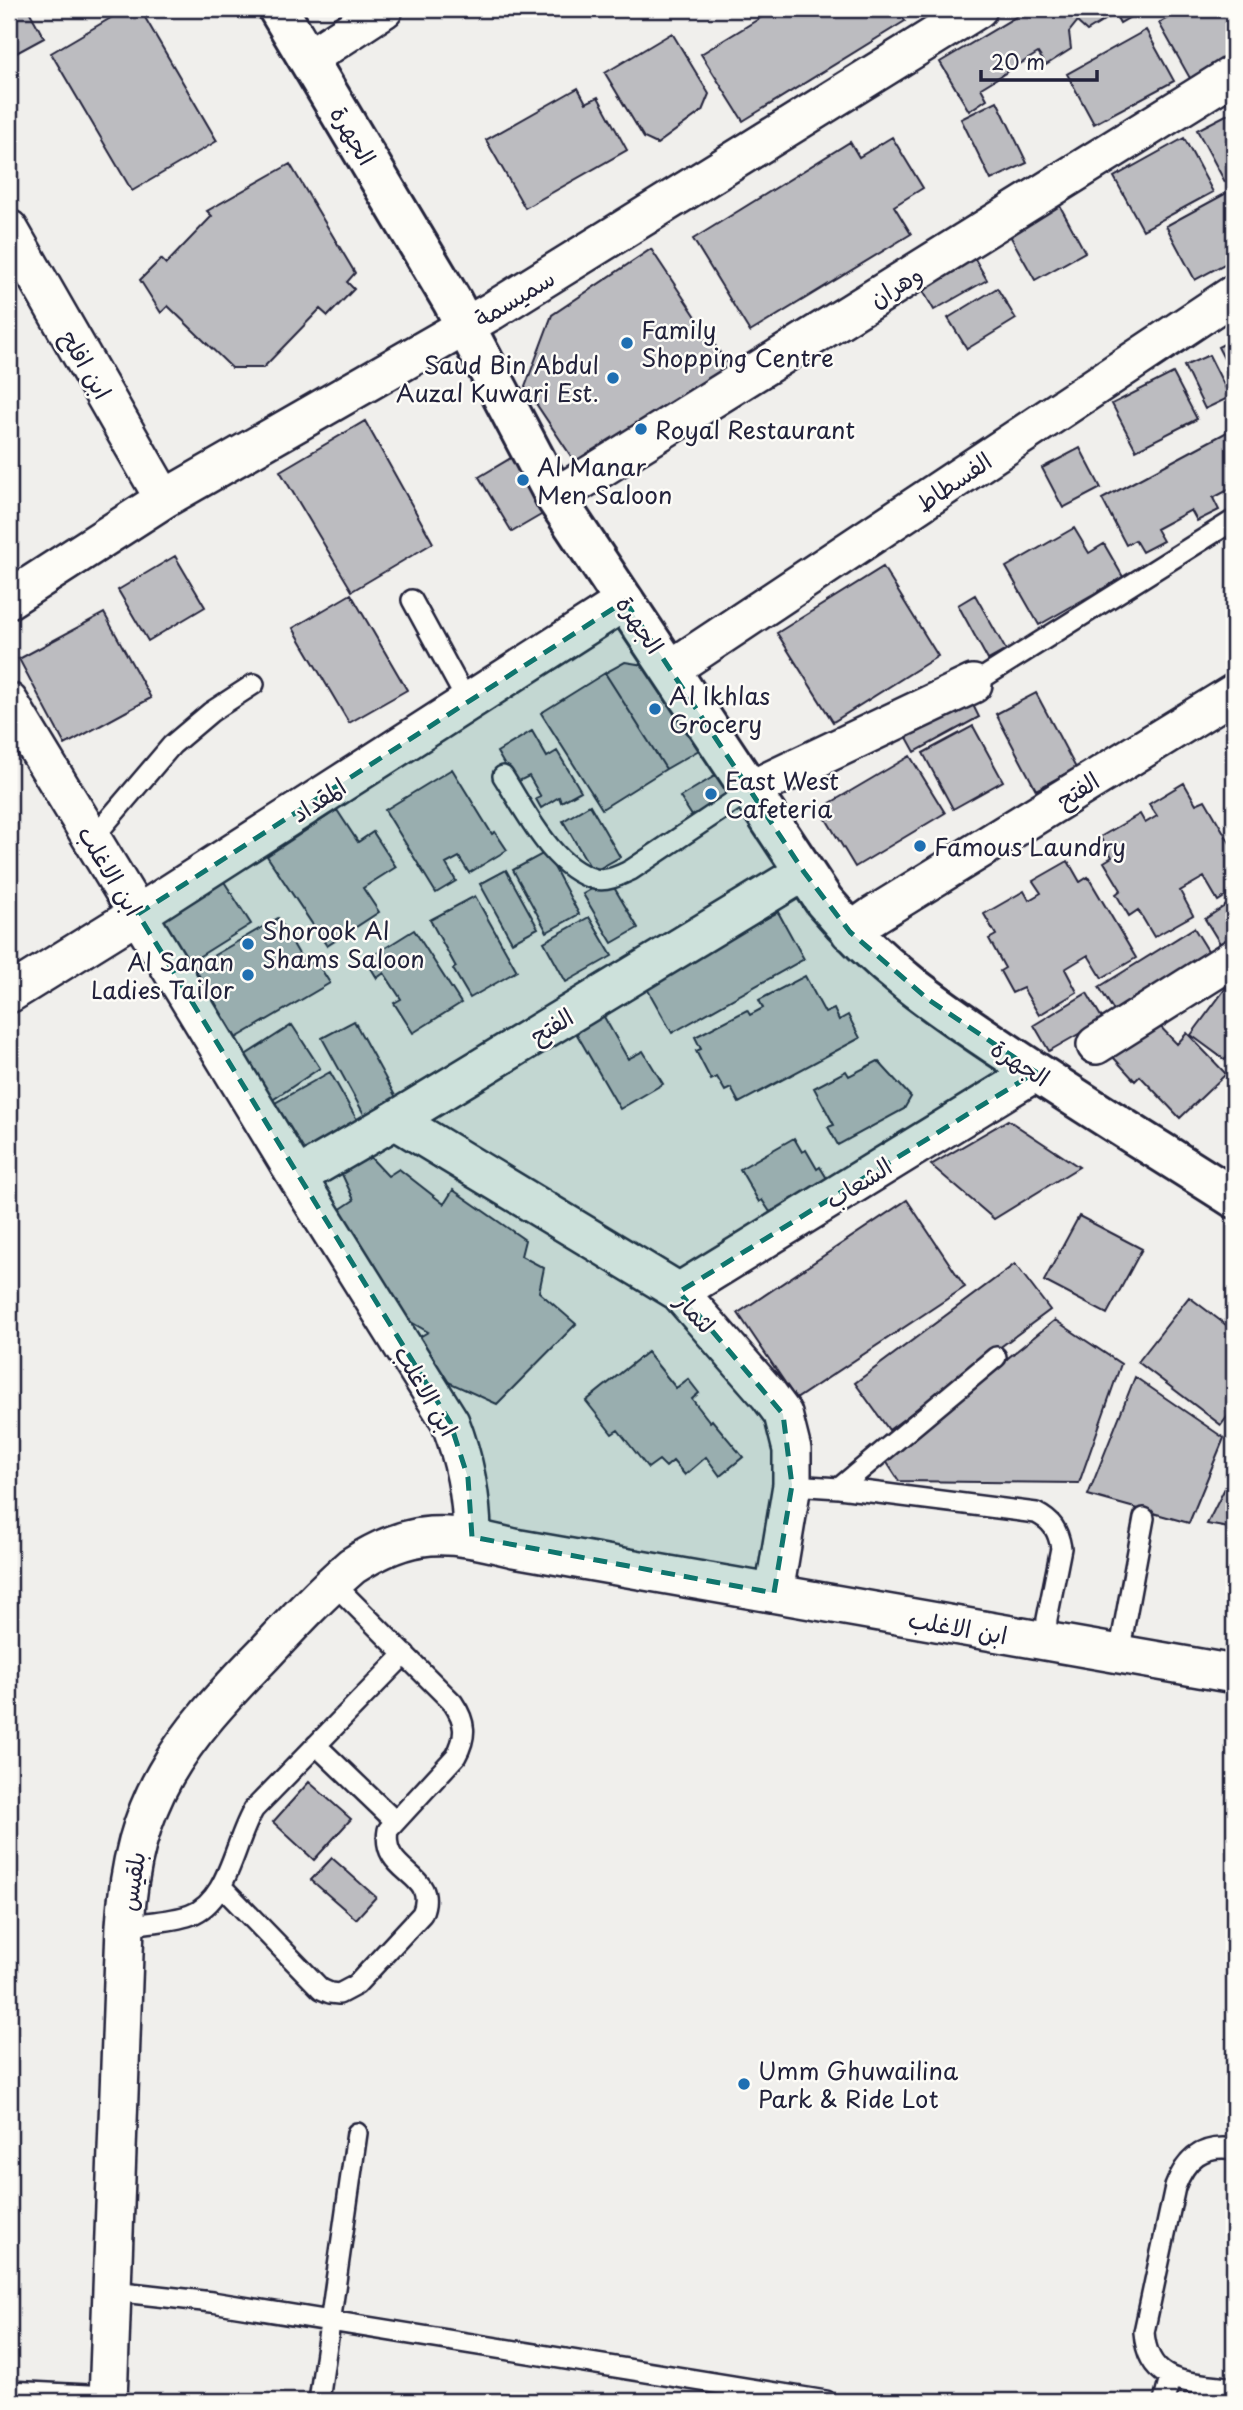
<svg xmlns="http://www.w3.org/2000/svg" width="1243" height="2410" viewBox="0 0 1243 2410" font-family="'Playpen Sans','Playpen Sans Arabic',sans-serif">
  <rect width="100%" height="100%" fill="#f0efec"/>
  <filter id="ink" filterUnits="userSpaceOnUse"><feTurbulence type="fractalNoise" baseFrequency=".0143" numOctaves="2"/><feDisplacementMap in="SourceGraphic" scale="14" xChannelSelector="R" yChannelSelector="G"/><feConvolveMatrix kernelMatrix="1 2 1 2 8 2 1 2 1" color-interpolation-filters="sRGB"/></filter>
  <g filter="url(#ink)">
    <path fill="#bcbcc0" stroke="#22223b" stroke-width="2" d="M9,9h19l16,29 -35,19z
      M126,9h14l77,132 -85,50 -81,-138z
      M775,9h122l8,12 -162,100 -42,-67z
      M1029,9h115l-24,14 -5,-9 -28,17 -10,-9 -8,10 2,17 -25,16 -8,-12 -57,35 6,11 -18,12 -29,-49z
      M1184,9h50v46l-43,25 -32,-57z
      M1146,30l28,51 -80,43 -27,-50z
      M672,33l37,61 -7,17 -45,33 -13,-6 -39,-65z
      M578,88l8,15 12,-6 29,53 -102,58 -39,-68z
      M997,101l30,62 -36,17 -30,-61z
      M1234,111v66l-9,5 -28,-52z
      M892,137l31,51 -29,18 17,28 -161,98 -57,-93 157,-97 9,15z
      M1184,138l29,54 -70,38 -29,-53z
      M290,164l65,109 -8,9 7,7 -26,27 -8,-7 -57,59h-31l-64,-62 -7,7 -21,-33 21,-21 5,5 46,-48 -5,-5z
      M1234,189v70l-39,21 -29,-54z
      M1055,197l30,55 -50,28 -31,-55z
      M968,247l19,33 -53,30 -19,-33z
      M651,249l81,122 -151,100 -56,-84 27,-72z
      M997,288l19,31 -49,30 -19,-31z
      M1234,339v39l-16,-31z
      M1209,355l21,42 -25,12 -21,-43z
      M1173,373l24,46 -61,31 -24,-46z
      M365,421l68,122 -81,48 -72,-120z
      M1229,431l5,11v45l-21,11 6,12 -22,11 -6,-11 -35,19 7,12 -21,11 -7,-12 -9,5 -24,-46z
      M1080,448l21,40 -38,20 -21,-40z
      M526,449l34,55 -48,28 -33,-55z
      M1074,528l15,25 15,-9 19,33 -84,48 -33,-58z
      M175,556l30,51 -57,34 -30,-51z
      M883,567l55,89 -105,66 -56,-89z
      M351,594l56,96 -58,33 -56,-95z
      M975,595l31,55 -18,10 -30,-55z
      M104,613l47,85 -86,47 -46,-86z
      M625,662l31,5 50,79 -40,23 -61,-96z
      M605,673l61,96 -64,40 -61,-96z
      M1036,693l40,75 -40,22 -40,-76z
      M969,697l10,20 -64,35 -11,-20z
      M973,726l30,55 -50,28 -30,-56z
      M532,731l15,26 10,-6 24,40 -20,11 -2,-5 -18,11 -5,-9 5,-2 -12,-21 -14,7 -18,-31z
      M910,756l35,57 -90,54 -35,-58z
      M728,768l14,23 -48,28 -14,-22z
      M452,769l40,65 3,-2 12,18 -38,23 -10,-16 -13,7 10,17 -20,12 -51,-83z
      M1184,783l12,21 9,-4 29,50v41l-16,10 -14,-24 -24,14 13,24 -39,22 -16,-27 -9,6 -13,-22 5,-4 -17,-28 8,-5 -12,-20 40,-23 5,9 12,-7 -8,-12z
      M590,805l30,52 -27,15 -30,-51z
      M337,810l21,32 15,-10 23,35 -33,21 16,24 -52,34 -60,-90z
      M546,852l33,62 -32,18 -34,-62z
      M1068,861l12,21 8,-5 48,81 -34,20 -14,-23 -23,14 12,23 -38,23 -16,-27 -11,5 -12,-22 5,-3 -16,-29 7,-4 -12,-21 40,-23 5,9 12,-7 -8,-12z
      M506,870l32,58 -26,14 -32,-58z
      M609,879l29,49 -26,15 -29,-49z
      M223,880l28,44 -67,42 -28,-44z
      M475,896l42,75 -47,27 -17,-29 3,-2 -26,-47z
      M1234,900v37l-13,8 -16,-26z
      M778,912l26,47 -132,74 -27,-48z
      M589,917l23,39 -46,26 -22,-40z
      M278,918l28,48 10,-5 14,22 -94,55 -42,-71z
      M1194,928l16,26 -94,60 -17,-27z
      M414,930l47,73 -48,30 -19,-30 7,-4 -17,-26 -7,5 -11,-18z
      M805,976l20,37 9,-4 5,11 9,-5 12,23 -121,65 -8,-15 -6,3 -8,-14 -6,3 -15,-29 5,-2 -6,-12 52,-27 3,5 13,-7 -4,-8z
      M1234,977v70l-9,13 -34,-25z
      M1087,993l16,27 -54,31 -15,-26z
      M603,1015l25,44 15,-8 20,33 -43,25 -45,-78z
      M1153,1019l24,25 10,-11 39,41 -46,44 -40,-42 -5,5 -22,-24z
      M354,1021l44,80 -32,17 -44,-80z
      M292,1025l28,43 -58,39 -29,-44z
      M878,1061l33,36 -7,12 -66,36 -10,-18 6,-2 -20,-37 32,-17 3,5z
      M330,1072l30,53 -62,35 -30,-53z
      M1008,1120l71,47 -85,52 -63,-54z
      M794,1138l8,14 4,-2 11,19 3,-2 14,23 -50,29 -6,-11 -8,4 -8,-12 -3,2 -19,-33z
      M348,1153l23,5 17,18 11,-7 45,35 9,-14 72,50 -4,16 23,12 -5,24 37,32 -79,80 -51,-23 -30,-42 12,-7 -29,-17 -63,-103 18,-12 -14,-30z
      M907,1200l58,87 -169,112 -58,-86z
      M1079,1216l63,33 -35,65 -63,-33z
      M1015,1264l35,46 -161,120 -34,-47z
      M1189,1297l45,34v77l-13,17 -83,-63z
      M1055,1320l66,44 -42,119 -180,-2 -15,-23z
      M647,1352l29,36 12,-9 11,14 -7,6 18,23 2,-2 31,37 -23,19 -14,-19 -21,18 -12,-14 -7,6 -7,-7 -11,8 -30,-38 -6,4 -26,-33z
      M1135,1377l89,61 -35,85 -101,-28z
      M1234,1470v59l-27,-5z
      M309,1782l42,37 -37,41 -41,-38z
      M332,1858l44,39 -20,22 -45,-39z"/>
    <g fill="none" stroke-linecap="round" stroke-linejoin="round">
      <defs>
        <path id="lane" d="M412,600l56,103
          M973,684l261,-164
          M503,776c22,34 50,93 92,103 13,3 25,-4 36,-9l121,-81
          M92,839l80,-94 39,-33 43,-28
          M792,1485l47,3 197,25c16,8 22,17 25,35l-14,71 -1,22
          M839,1488l157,-131
          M1119,1654l25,-136
          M316,1745l78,75
          M221,1886l100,103 9,4 9,1 17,-9 66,-71c18,-42 -42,-39 -34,-84l68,-74c11,-20 10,-34 -3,-53l-120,-120
          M125,1926c21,-4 45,-4 65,-11 39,-14 44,-74 64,-106l151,-155
          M1234,2149c-31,-5 -48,9 -59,38l-31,145c4,55 46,49 90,56
          M113,2291l99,11 614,99
          M9,2391l99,5
          M319,2401l38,-268
          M1164,2401l6,-23"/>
        <path id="street" d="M309,58l75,-49
          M9,229l155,270
          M555,497l679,-423
          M9,599l155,-100 328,-188 486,-302
          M671,669l563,-375
          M9,702l288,475 153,245c15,39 22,74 22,115
          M752,789l221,-105
          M850,932l24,-17 360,-222
          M9,994l129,-80 487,-313
          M1096,1045l138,-87
          M395,1120l284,172 89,102 15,20 9,36v35l-18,108
          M297,1177l98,-57 409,-248
          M679,1292l357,-220
          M108,2401l17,-475c7,-128 54,-185 140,-273 28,-30 56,-60 87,-87 60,-39 95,-35 162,-18l720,126"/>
        <path id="secondary" d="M278,9l174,292 103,196 269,404c55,66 114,106 185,153 74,50 150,96 225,144"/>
      </defs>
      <use href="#lane" stroke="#22223b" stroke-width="24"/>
      <use href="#street" stroke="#22223b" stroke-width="42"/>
      <use href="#secondary" stroke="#22223b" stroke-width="44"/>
      <use href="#lane" stroke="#fdfcf7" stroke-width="19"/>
      <use href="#street" stroke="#fdfcf7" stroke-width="37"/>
      <use href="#secondary" stroke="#fdfcf7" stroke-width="38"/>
    </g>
  </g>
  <path fill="#0f766e" fill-opacity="0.2" stroke="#0f766e" stroke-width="5" stroke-dasharray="14 9" stroke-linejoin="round" d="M625,601l179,271 46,60 79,68 107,72 -357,220 104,122 9,71 -18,108 -302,-56 -4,-59 -18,-56 -312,-508z"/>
  <g fill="#1f6fb2" stroke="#fdfcf7" stroke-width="2.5">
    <circle cx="627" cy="343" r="7"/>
    <circle cx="613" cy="378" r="7"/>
    <circle cx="641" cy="429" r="7"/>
    <circle cx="523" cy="480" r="7"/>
    <circle cx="655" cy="709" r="7"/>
    <circle cx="711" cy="794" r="7"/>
    <circle cx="920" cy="846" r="7"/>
    <circle cx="248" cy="944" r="7"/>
    <circle cx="248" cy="975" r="7"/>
    <circle cx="744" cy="2084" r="7"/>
  </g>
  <g text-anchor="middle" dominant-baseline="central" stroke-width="5" stroke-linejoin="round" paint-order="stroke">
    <g font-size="24" fill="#22223b" stroke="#fdfcf7">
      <text transform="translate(354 135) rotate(59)">الجهرة</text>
      <text transform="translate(895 285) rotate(-32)">وهران</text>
      <text transform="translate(514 297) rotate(-31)">سميسمة</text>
      <text transform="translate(87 364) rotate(60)">ابن افلح</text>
      <text transform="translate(953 481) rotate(-34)">الفسطاط</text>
      <text transform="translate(641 624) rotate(56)">الجهرة</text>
      <text transform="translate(1077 789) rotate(-32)">الفتح</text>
      <text transform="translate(318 799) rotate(-33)">المقداد</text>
      <text transform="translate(111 870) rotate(59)">ابن الاغلب</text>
      <text transform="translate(551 1025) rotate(-31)">الفتح</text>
      <text transform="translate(1021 1062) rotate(33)">الجهرة</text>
      <text transform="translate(858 1182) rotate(-32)">الشعاب</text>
      <text transform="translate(696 1312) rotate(47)">لثمار</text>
      <text transform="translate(427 1390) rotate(60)">ابن الاغلب</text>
      <text transform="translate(958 1626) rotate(10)">ابن الاغلب</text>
      <text transform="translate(131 1881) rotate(-81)">بلقيس</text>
    </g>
    <g font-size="24" fill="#22223b" stroke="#fdfcf7" text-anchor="start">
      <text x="641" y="329">Family<tspan x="641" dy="28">Shopping Centre</tspan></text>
      <text x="599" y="364" text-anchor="end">Saud Bin Abdul<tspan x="599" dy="28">Auzal Kuwari Est.</tspan></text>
      <text x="655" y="429">Royal Restaurant</text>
      <text x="537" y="466">Al Manar<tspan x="537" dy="28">Men Saloon</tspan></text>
      <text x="669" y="695">Al Ikhlas<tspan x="669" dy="28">Grocery</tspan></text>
      <text x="725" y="780">East West<tspan x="725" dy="28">Cafeteria</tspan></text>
      <text x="934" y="846">Famous Laundry</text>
      <text x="262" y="930">Shorook Al<tspan x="262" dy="28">Shams Saloon</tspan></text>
      <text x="234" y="961" text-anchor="end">Al Sanan<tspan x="234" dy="28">Ladies Tailor</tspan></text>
      <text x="758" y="2070">Umm Ghuwailina<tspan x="758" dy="28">Park &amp; Ride Lot</tspan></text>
    </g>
  </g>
  <rect width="1243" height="2410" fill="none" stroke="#fdfcf7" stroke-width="35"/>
  <rect x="18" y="18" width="1208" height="2375" fill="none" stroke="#22223b" stroke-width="2.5" filter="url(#ink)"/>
  <path d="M981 70v10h116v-10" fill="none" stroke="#22223b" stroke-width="3.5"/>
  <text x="991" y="70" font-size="21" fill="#22223b" stroke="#fdfcf7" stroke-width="5" paint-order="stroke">20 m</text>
</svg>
